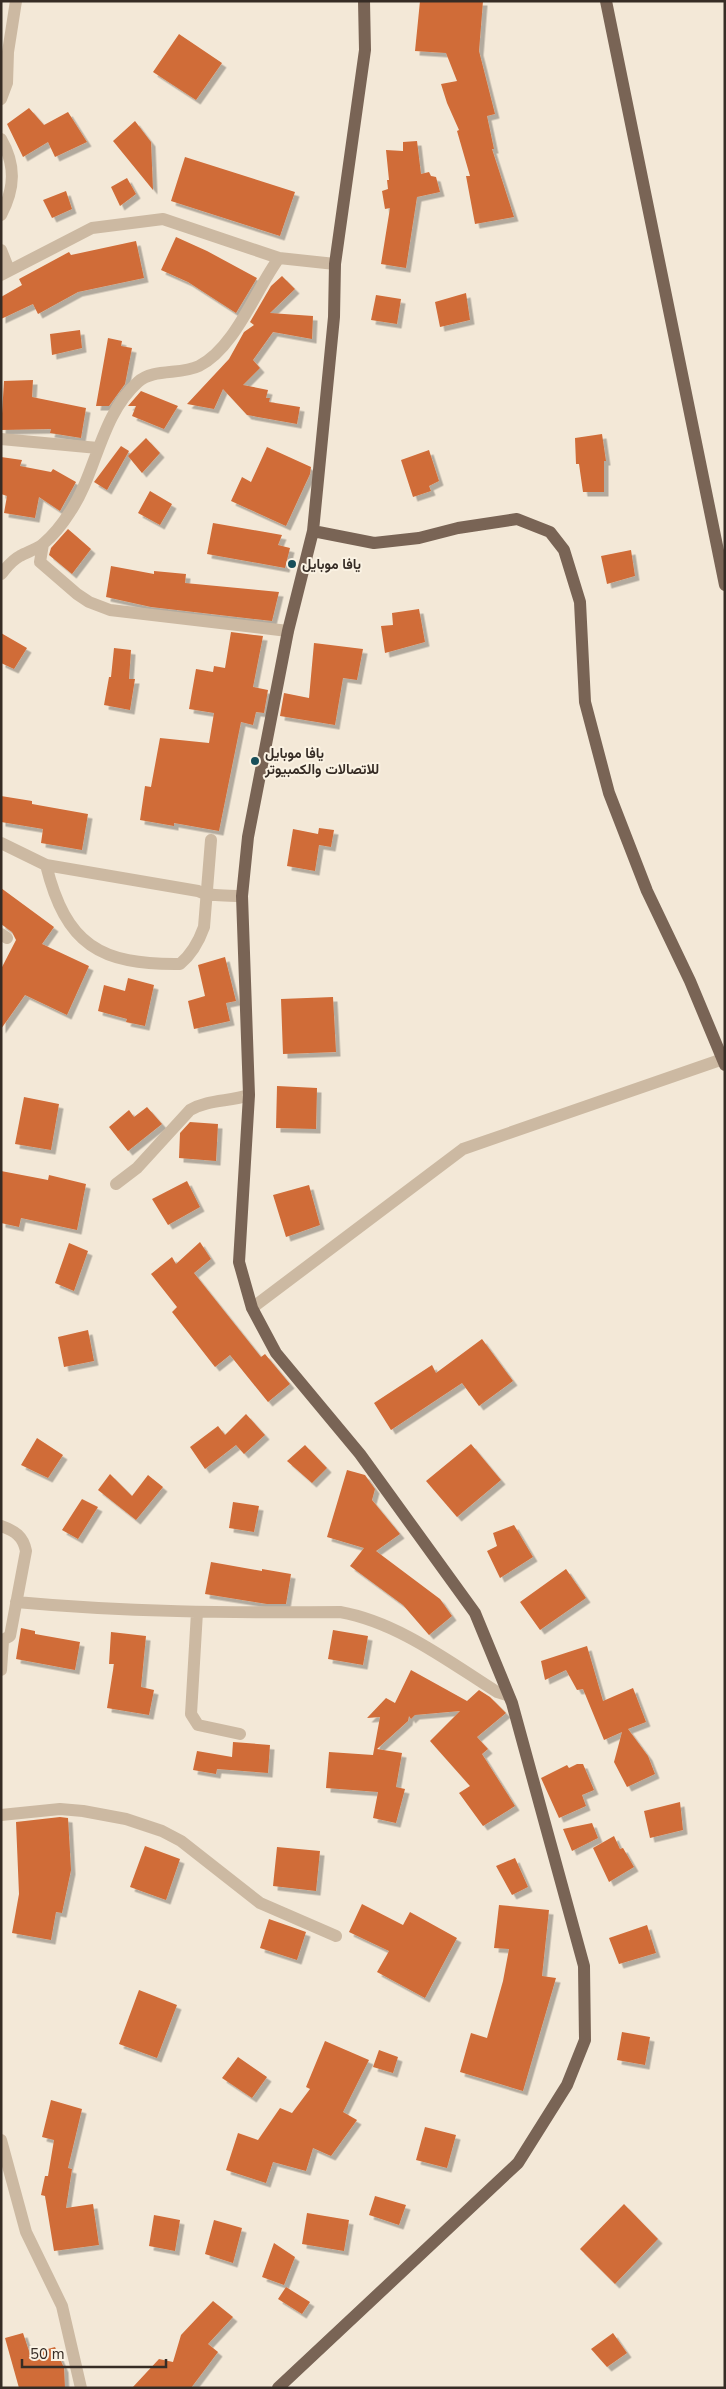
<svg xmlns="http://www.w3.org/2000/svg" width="726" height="2389" viewBox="0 0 726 2389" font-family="'Nunito Sans',Vazirmatn,sans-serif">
  <defs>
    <filter id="shadow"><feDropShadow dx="4.5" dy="4.5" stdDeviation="0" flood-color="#0004"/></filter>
  </defs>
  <rect width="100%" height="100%" fill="#f3e8d7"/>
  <path fill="#d06c38" filter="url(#shadow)" d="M420,1h63l-4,50 16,63 -8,2 7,33h-2l22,68 -39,7 -9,-48h4l-13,-45 2,-1 -12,-27 -6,-19 16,-3 -11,-28 -31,-2z
    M179,34l43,29 -26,37 -43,-28z
    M29,108l15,17 24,-13 19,30 -32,15 -7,-15 -25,15 -16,-33z
    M135,121l16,21 2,48 -40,-49z
    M417,141l4,33 8,-2 2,4 5,1 4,15 -23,5 -11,71 -25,-4 9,-56 -5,1 -3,-18 6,-2 -1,-9h2l-3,-30 17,1v-9z
    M185,157l110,35 -15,44 -109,-35z
    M127,178l9,16 -16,12 -9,-19z
    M66,191l6,18 -20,9 -9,-18z
    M176,237l31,14 50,27 -21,35 -48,-31 -27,-12z
    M136,241l8,37 -66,14 -40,22 -5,-10 -32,15v-22l21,-12 -3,-6 50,-27 2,3z
    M282,276l13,13 -25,24 43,3 -1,23 -39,-7 -20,28 7,8 -17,17 25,5 -2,8h4l-1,4 31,5 -3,17 -50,-9 -24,-26 -9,20 -27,-5 42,-45 15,-27 10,-7 -4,-3 21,-36z
    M466,293l4,27 -30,7 -5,-25z
    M376,295l25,4 -4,25 -26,-4z
    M80,330l2,18 -30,7 -2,-21z
    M108,338l14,3 -1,5 11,2 -7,36 -16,22h-13z
    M33,380l-1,17 54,11 -5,30 -31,-5 1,-4 -50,1 3,-49z
    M141,391l37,15 -14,23 -32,-13 4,-10h-8z
    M602,434l4,27h-2v31h-21l-4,-28h-3l-1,-26z
    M146,438l14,15 -18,20 -14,-17z
    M121,446l8,5 -22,39 -13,-8z
    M267,447l44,20 -1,7 -24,52 -55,-25 11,-24 9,5z
    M429,450l10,31 -10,5 2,5 -18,6 -12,-37z
    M1,457l21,3 -2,6 31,6 2,-3 23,13 -16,29 -21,-14 -4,21 -31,-5 3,-17 -6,-2z
    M150,491l22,13 -12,21 -22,-12z
    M213,523l69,12 -4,10 12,3 -5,20 -78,-14z
    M68,529l23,20 -19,25 -23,-19 2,-7z
    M631,550l4,26 -28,8 -6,-28z
    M111,566l43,8v-3l32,3 -1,9 94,9 -7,29 -121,-14 -45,-10z
    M419,609l6,33 -40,11 -4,-27 12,-1 -1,-12z
    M231,632l32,4 -10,51 15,3 -4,23 -8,-1 -3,13 -12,-3 -22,109 -45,-8v3l-34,-6 5,-34 6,1 9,-49 49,5 5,-30 -25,-4 7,-40 17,3 1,-6 11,2z
    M1,633l26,15 -13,21 -13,-6z
    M314,643l49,6 -6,31 -14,-2 -8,47 -55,-9 4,-23 25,5z
    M114,648l17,2 -2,29h6l-5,31 -26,-5 5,-28h2z
    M1,796l31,5v3l56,10 -6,36 -41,-7 2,-14 -42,-7z
    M319,828l15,2 -3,17 -12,-2 -4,26 -28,-5 6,-37 25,5z
    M1,888l53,39 -12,17 47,22 -22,49 -42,-20 -24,34v-60l15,-29 -4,-8 -11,-8z
    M225,957l11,44 -10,2 4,18 -36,8 -6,-28 17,-5 -7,-31z
    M128,978l26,7 -9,41 -19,-4 1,-3 -29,-8 6,-26 21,6z
    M333,997l3,55 -53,2 -2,-55z
    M277,1086l40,2 -1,41 -40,-1z
    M24,1097l35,7 -8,46 -36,-6z
    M147,1107l15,17 -34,27 -19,-24 20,-17 5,7z
    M190,1122l28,2 -2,37 -37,-3 1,-25z
    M1,1171l47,9 1,-5 37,9 -9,46 -56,-12 -2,9 -18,-4z
    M187,1181l13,26 -32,18 -16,-26z
    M309,1185l11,40 -34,12 -13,-42z
    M200,1242l11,17 -17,14 67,84 4,-3 25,30 -22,18 -38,-47 -15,12 -43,-55 5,-5 -26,-33 21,-17 4,7z
    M69,1243l19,8 -14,40 -19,-8z
    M88,1330l6,31 -30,6 -6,-30z
    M482,1339l31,42 -34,25 -17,-23 -71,47 -17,-27 58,-38 4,8z
    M246,1414l19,21 -21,19 -8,-9 -31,24 -15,-22 28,-21 7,9z
    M37,1438l26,17 -15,23 -27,-13z
    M471,1444l30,36 -44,37 -31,-36z
    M305,1445l22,23 -15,15 -25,-22z
    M347,1470l18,5 10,14 -3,11 28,34 -24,17 64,48 12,17 -23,19 -26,-30 -53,-39 14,-18 -37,-11z
    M110,1474l22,22 16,-21 15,12 -27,33 -38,-30z
    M82,1499l16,8 -20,32 -16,-9z
    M233,1502l26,4 -5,26 -25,-4z
    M514,1525l19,32 -33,21 -13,-27 10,-5 -4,-13z
    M211,1562l51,9v-2l29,5 -5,30h-19l-62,-10z
    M566,1569l20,29 -46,32 -20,-28z
    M21,1628l14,3v3l45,8 -5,28 -59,-11z
    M333,1630l35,6 -5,29 -35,-6z
    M111,1632l35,4 -5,51 13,3 -5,25 -42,-7 7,-44h-5z
    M587,1646l16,55 30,-13 13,34 -18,7 20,27 7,18 -28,13 -13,-25 8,-30 -18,8 -21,-51 -6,1 -11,-20 -21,10 -4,-19z
    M411,1670l56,31 12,-11 11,7 16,16 -29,24 11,12 -6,5 33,52 -32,20 -24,-33 11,-7 -40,-45 30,-30 -45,4 -4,4 -2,-3 -1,5 -31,28 25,4 -6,34 9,2 -9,34 -23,-5 5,-26 -52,-4 3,-36 44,3 7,-38 -13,1 19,-20 9,5z
    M233,1742l37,3 -2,28 -51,-4 -1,5 -23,-4 4,-19 35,6z
    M577,1764h6l11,26 -12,5 4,11 -27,12 -18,-40 26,-13 2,3z
    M680,1802l3,28 -33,8 -6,-27z
    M60,1817l8,1 3,52 -9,43 -6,-1 -5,28 -39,-7 7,-39 -3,-72z
    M592,1823l6,15 -26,13 -9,-22z
    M614,1836l6,13 3,-1 11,19 -25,15 -16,-34z
    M145,1846l35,13 -14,41 -36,-13z
    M277,1847l43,4 -4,40 -43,-5z
    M515,1858l13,29 -16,8 -16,-29z
    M362,1904l41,21 7,-13 47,26 -32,60 -48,-26 12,-21 -40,-19z
    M499,1905l50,5 -7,66 14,2 -33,113 -63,-19 11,-39 16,5 16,-57 6,-32 -15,-1z
    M269,1919l37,13 -9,28 -37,-12z
    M647,1925l9,28 -37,11 -10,-26z
    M139,1990l38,15 -20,53 -38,-14z
    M622,2032l28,5 -5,28 -28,-5z
    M325,2041l44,19 -26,52 14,8 -26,36 -18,-8 -7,23 -33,-9 -7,21 -40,-13 12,-37 20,7 22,-32 12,5 18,-24 -4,-2z
    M379,2050l19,7 -5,16 -20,-6z
    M238,2057l29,20 -15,21 -30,-20z
    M51,2100l31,9 -14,59 4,1 -6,39 27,-4 6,41 -45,6 -9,-55 -4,-1 4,-19h3l6,-36 -12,-3z
    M425,2127l31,8 -9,33 -31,-8z
    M375,2196l31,9 -7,20 -30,-10z
    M624,2204l34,35 -43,45 -35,-35z
    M307,2213l42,7 -5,31 -42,-7z
    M154,2215l26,5 -5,31 -26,-5z
    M214,2220l28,8 -9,35 -28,-9z
    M274,2243l21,14 -11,28 -22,-8z
    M286,2287l24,15 -8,12 -24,-15z
    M213,2301l20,16 -25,27 10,8 -27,36h-59l27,-29 14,3 8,-27z
    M23,2333l7,21 25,-7 9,21 1,20h-46l-14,-50z
    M613,2333l14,20 -20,14 -16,-18z"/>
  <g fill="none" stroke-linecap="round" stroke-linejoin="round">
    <path stroke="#ccb9a2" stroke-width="12" d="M1,99l6,-16 1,-31 8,-51
      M1,139c15,26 14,49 0,76
      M1,250l8,20
      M1,275l91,-47 71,-9 116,39 56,6
      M1,439l97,9
      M43,544l-3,18 37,32 12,8 21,8 178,21
      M1,574c6,-7 11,-14 19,-18 7,-4 17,-7 23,-12 11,-9 20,-21 27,-32 27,-40 30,-96 68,-130 15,-14 43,-7 61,-16 36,-18 57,-77 80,-108
      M1,843l45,22 152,26c11,6 30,4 44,5
      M46,865c20,80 54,100 134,99 12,-10 19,-23 24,-37l7,-87
      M1,934l6,4
      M116,1184l21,-16 53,-58c19,-11 39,-8 59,-15
      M252,1308l211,-159 260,-90
      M1,1526c14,5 22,10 25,25l-16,85 -9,5
      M16,1602c108,10 215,11 324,10 57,10 108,49 157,80l10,3
      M197,1612l-6,102 7,11 42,9
      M1,1670l2,-29
      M1,1815l59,-6 23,2 43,8 36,12 19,10 79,62 76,33
      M1,2140l25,92 36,74 19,82"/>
    <path stroke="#796455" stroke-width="12" d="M364,1l1,49 -30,214 -1,53 -21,214 61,12 45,-5 39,-10 59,-9 33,13 14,18 16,52 5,100 24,91 38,98 43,90 35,84
      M606,1l119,584
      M278,2388l240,-225 49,-78 18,-45 -1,-74 -72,-263 -37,-90 -115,-159 -84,-101 -24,-45 -13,-46 10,-167 -7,-199 6,-59 40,-206 25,-100"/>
  </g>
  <g fill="#184f5a" stroke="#faf2e3" stroke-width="2">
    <circle cx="292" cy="564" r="5"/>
    <circle cx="255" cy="761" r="5"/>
  </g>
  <g text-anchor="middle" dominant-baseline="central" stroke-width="4" stroke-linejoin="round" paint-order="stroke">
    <g font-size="14" font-weight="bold" fill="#362c25" stroke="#faf2e3" text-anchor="start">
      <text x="302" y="564">يافا موبايل</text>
      <text x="265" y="753">يافا موبايل<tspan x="265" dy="16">للاتصالات والكمبيوتر</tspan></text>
    </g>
  </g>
  <rect width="726" height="2389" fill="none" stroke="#362c25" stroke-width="5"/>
  <path d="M22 2359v8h144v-8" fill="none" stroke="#362c25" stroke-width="2.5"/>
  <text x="30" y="2359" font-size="15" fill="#362c25" stroke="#faf2e3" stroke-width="4" paint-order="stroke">50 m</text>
</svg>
